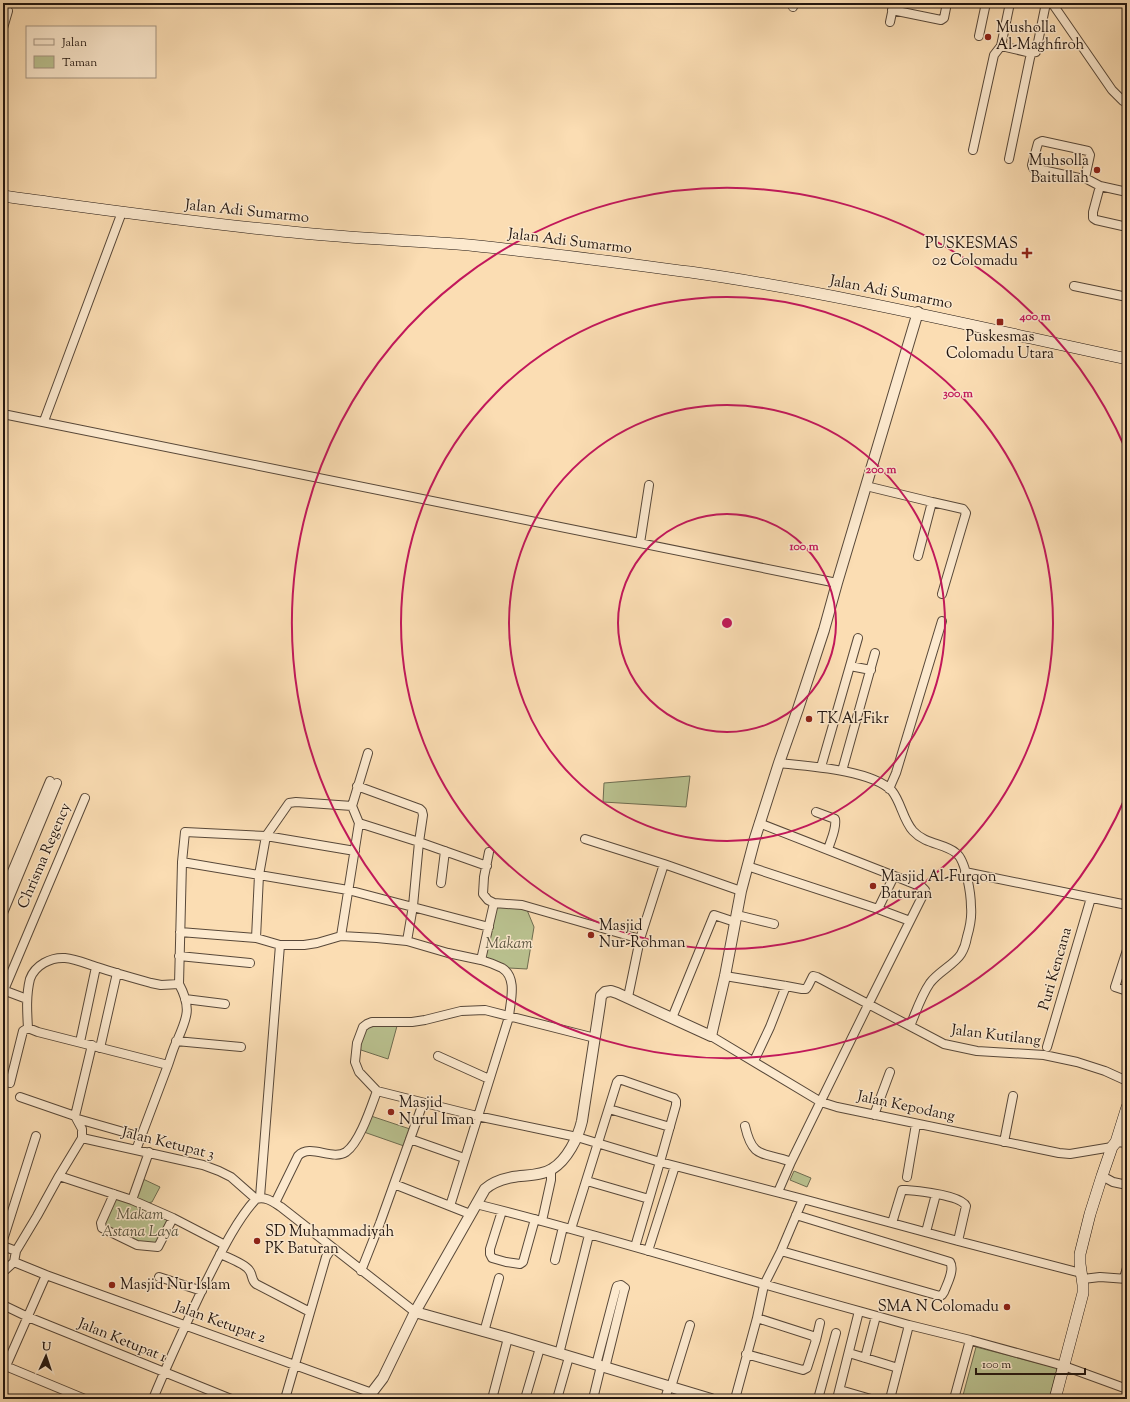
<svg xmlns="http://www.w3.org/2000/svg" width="1130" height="1402" viewBox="0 0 1130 1402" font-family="'Sorts Mill Goudy',serif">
  <rect width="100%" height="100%" fill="#fbddb3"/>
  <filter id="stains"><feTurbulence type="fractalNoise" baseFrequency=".005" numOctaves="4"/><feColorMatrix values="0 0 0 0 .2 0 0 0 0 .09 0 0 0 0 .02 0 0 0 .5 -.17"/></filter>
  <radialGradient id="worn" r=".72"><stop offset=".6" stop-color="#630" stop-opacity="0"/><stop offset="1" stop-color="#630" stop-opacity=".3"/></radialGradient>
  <path fill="#bac290" stroke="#6e6c50" d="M690,776l-4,31 -83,-5 1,-19z
    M496,907h21l10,3 7,17 -7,42 -18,-1 -25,-10z
    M380,1025l17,1 -9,33 -30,-10 8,-21 5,-2z
    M371,1116l39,13 -6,17 -43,-15z
    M794,1171l17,7 -4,9 -17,-7z
    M143,1179l17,8 -8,15c-6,2 -11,-1 -15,-5z
    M115,1198l54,19 -10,27 -20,-1 -36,-17z
    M976,1347l81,21 -8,31h-87z"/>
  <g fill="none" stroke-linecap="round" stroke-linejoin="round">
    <defs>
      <path id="minor" d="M1052,3l60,87 11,11 4,1
        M793,7l1,-4
        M3,10l5,1 -5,17
        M892,10l49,10 3,-2 3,-15
        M890,22l4,-19
        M979,36l7,-33
        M1001,46l30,7 5,-1 10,-49
        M973,150l21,-95 7,-9 9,-43
        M1009,159l22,-106
        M1085,178l5,-23 -2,-4 -46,-10 -4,2 -6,22 1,3 46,10h6l15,8 27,6
        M1100,186l-7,26v6l3,2 31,7
        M1074,286l53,11
        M3,414l834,169
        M44,421l78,-209
        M866,486l66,16 -14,54
        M932,502l31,7 3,4 -24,81
        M640,543l9,-58
        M850,666l21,4
        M779,763c29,3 93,7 113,28 9,11 11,29 21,40 13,14 31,12 43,22 10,7 15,42 15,54 1,10 -1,20 -4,30 -1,6 -3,12 -6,17 -6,10 -23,18 -31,29 -9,13 -14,29 -20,43
        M821,767l37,-129
        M842,771l33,-118
        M889,789l7,-16 46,-152
        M352,806l7,17 60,19 4,-27 -1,-4 -2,-2 -63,-23
        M816,812l19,7c2,10 -5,22 -7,31
        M759,823l143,56 20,8 3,3 -1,3 -56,112 -77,157 -13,30
        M585,839l79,25 77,27
        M489,852l-5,25 -1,17 5,6 6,3
        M182,862l166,28 141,37
        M747,866l131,43 32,12
        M965,872l162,33
        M441,883l4,-32
        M3,893l47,-112
        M878,909l16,-33
        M3,913l54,-130
        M737,915l37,9
        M180,932l76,6 24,7h24l13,-2 24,-7 36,2 30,3 41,12 33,7
        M341,936l18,-113
        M256,938l3,-63 7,-39 89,15
        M407,941l6,-35 6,-64 68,24
        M1127,950l-12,37 12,4
        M179,956l71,7
        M725,976l61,10 16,3h4l2,-3 5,-10 4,1 127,67 33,7 67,4 33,7 28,9 22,10
        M3,990l24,9
        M4,990l81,-192
        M628,997l12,-58 24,-75
        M185,999l40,5
        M672,1018l42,-103 21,7
        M711,1036l110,66 16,5 222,46 11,1 42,-7
        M176,1041l65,6
        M80,1042l16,-75
        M1047,1047l44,-149
        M100,1048l17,-75
        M438,1056l51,23
        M754,1061l16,-34 16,-41
        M168,1065c3,-8 5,-17 9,-24 10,-23 15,-33 2,-57
        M10,1083l13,-52 5,-3
        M609,1109l61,18
        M874,1115l16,-43
        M75,1116l17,-71
        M78,1119l63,18
        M745,1126c8,35 19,25 46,36
        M82,1138l121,27 16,6 12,6 25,22c10,-3 17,3 25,8l134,105
        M410,1139l54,19
        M1004,1142l9,-46
        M1116,1142l11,1
        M136,1150l32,-85 -130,-33 -10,-4c-1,-16 -2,-33 2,-49 5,-14 21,-22 35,-21 11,1 22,6 32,9 18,6 36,11 54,16l10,2 18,-1 3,-122 3,-30 81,4 23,-33 7,-1 56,4 16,-53
        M59,1176l73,24 41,18 52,27
        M1102,1176l11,6 14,3
        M907,1177l9,-53
        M587,1181l62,18
        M394,1184l76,30
        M114,1194l-13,29 1,5 35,17 21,2 15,-29
        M260,1197l20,-252
        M803,1199l155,42 8,-35c-5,-11 -48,-15 -60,-16h-4l-10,33
        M132,1200l17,-48
        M275,1203l23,-47c12,-13 34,5 48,-4 14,-10 25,-45 31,-61
        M476,1204c129,32 255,72 383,107l-22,88
        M450,1206l59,-189c1,-15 9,-39 -7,-49 -6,-3 -14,-6 -21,-8l13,-57 28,2 118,34
        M502,1211l-12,38v5l2,4 14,4 14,2 3,-2 12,-43
        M542,1221l9,-41v-11
        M571,1229l46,-147 2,-2h3l52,18 2,3v4l-16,57 -83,-25 -100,-21 -100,-25 -18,-19 -4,-10 2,-19 6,-16 4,-3 5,-2h40l13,-2 36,-9 24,-1 110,28
        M926,1232l10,-38
        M3,1240l33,-104
        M958,1241l123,32
        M3,1246l13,5
        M635,1247l25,-85 143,37 -22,52 -17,34 -7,33 -22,81
        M648,1251l27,-85
        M781,1251l159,45 2,-1 2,-3c3,-8 11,-22 6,-30l-154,-47
        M220,1254c7,3 25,10 29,16 4,5 2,10 7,14l54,28
        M555,1260l8,-33
        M14,1262l32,13 326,118
        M361,1271l19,-48 43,-120
        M3,1272l11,-10 2,-11 21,-35 22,-40 23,-38v-9l-7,-13 -55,-19
        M159,1277l43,14
        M1124,1278l3,-10
        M1083,1279l17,-2 27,2
        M3,1305l25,12 203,82
        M859,1311l50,14 -19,74
        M909,1325l61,15 94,26 63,23
        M484,1332l15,-54
        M816,1340l4,-17
        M849,1353l49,15
        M559,1354l30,-119
        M746,1354l57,16 4,-2 9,-28 -3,-4 -56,-18
        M865,1358l11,-42
        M3,1365l82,34
        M596,1365l20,-76 1,-3 4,-1 4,3 -1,3 -19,77
        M6,1366l40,-91
        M671,1387l19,-62
        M840,1390l31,9
        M153,1399c15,-37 32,-73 49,-109 15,-29 32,-67 54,-91
        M285,1399l41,-142 6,-9
        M492,1399l16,-61
        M525,1399l15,-51
        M557,1399l12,-42
        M593,1399l8,-33
        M665,1399l4,-13
        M818,1399l18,-66
        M954,1399l16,-59"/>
      <path id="tertiary" d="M415,1312l93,26 203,61
        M367,1399l16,-21 32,-66 70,-123c8,-7 17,-10 28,-12 12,-2 28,-1 39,-8 15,-9 26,-31 30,-48l18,-117 1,-8 4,-4 6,-1 6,2 94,43 14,-60 16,-85 14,-53 24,-75 19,-54 26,-79 13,-47 81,-271"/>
      <path id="secondary" d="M3,196c96,13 192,27 289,36 55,6 110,8 165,12 78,7 156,18 233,28 147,21 292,56 437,87
        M1055,1399l28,-106v-8l-3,-21v-10l10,-40 12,-38 10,-29 4,-5 11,-35"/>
    </defs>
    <use href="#minor" stroke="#584839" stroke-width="10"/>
    <use href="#tertiary" stroke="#584839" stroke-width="12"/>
    <use href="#secondary" stroke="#221610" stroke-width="12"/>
    <use href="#minor" stroke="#fce9ce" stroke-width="8"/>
    <use href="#tertiary" stroke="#fce9ce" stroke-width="10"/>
    <use href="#secondary" stroke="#fce9ce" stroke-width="11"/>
  </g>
  <g fill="none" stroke="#c2185b" stroke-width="2">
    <circle cx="727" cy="623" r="109"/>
    <circle cx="727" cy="623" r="218"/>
    <circle cx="727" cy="623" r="326"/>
    <path d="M1126 796A435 435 0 1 1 1126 450"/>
  </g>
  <g fill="#8f2418" stroke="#fce9ce" stroke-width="1.5">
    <circle cx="988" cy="37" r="4"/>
    <circle cx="1097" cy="170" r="4"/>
    <path d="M1025 247h4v4h4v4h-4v4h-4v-4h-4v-4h4z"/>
    <rect x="996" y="318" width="8" height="8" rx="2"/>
    <circle cx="809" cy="719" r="4"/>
    <circle cx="873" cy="886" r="4"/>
    <circle cx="591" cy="935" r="4"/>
    <circle cx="391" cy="1112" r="4"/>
    <circle cx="257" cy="1241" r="4"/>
    <circle cx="112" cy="1285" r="4"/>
    <circle cx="1007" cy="1307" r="4"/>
  </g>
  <g text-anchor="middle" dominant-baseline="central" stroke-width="3" stroke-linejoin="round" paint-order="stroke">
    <g font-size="15" fill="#221610" stroke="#fce9ce" text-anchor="start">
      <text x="996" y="28">Musholla<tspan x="996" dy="17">Al-Maghfiroh</tspan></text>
      <text x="1089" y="161" text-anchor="end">Muhsolla<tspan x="1089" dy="17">Baitullah</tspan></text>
      <text x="1018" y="244" text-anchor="end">PUSKESMAS<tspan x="1018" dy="17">02 Colomadu</tspan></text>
      <text x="1000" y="337" text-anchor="middle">Puskesmas<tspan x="1000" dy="17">Colomadu Utara</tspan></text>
      <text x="817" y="719">TK Al-Fikr</text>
      <text x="881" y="877">Masjid Al-Furqon<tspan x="881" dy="17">Baturan</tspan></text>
      <text x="599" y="926">Masjid<tspan x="599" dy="17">Nur-Rohman</tspan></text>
      <text x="399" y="1103">Masjid<tspan x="399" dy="17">Nurul Iman</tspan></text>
      <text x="265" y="1232">SD Muhammadiyah<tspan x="265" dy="17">PK Baturan</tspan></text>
      <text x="120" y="1285">Masjid Nur Islam</text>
      <text x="999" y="1307" text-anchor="end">SMA N Colomadu</text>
    </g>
    <g font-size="15" fill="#221610" stroke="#fce9ce">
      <text transform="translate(247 212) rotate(6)">Jalan Adi Sumarmo</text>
      <text transform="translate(570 242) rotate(7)">Jalan Adi Sumarmo</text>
      <text transform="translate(891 293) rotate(11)">Jalan Adi Sumarmo</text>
      <text transform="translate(45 856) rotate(-67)">Chrisma Regency</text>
      <text transform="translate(1056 969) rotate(-74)">Puri Kencana</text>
      <text transform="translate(996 1036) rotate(7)">Jalan Kutilang</text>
      <text transform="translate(906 1107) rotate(12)">Jalan Kepodang</text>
      <text transform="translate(168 1144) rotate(14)">Jalan Ketupat 3</text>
      <text transform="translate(220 1323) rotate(20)">Jalan Ketupat 2</text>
      <text transform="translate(122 1341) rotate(22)">Jalan Ketupat 1</text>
    </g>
    <g font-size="15" font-style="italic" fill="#57523d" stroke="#fce9ce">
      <text x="509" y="944">Makam</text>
      <text x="140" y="1215">Makam<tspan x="140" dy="17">Astana Laya</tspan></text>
    </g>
  </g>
  <circle cx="727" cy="623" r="6" fill="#c2185b" stroke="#fce9ce" stroke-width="2"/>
  <g font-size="12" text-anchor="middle" font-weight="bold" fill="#c2185b" stroke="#fce9ce" stroke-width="3" stroke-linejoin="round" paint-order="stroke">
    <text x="1035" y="320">400 m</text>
    <text x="958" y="397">300 m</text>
    <text x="881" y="473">200 m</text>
    <text x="804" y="550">100 m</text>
  </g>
  <rect width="1130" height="1402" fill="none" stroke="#fbddb3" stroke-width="16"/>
  <rect x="4" y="4" width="1122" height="1394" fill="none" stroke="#221610" stroke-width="2"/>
  <rect x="8" y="8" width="1114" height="1386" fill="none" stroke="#221610"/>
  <rect x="26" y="26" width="130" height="52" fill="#fce9ce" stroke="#a59582"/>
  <rect x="34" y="39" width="20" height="6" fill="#fce9ce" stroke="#a59582"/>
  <text x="62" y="46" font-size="12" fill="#221610">Jalan</text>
  <rect x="34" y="56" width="20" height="12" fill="#bac290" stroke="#a59582"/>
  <text x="62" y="66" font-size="12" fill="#221610">Taman</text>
  <g transform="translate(46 1356) rotate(3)" stroke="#fce9ce" stroke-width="3" paint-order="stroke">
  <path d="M0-3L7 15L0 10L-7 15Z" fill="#221610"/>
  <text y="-6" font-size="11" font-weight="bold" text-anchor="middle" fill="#221610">U</text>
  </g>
  <path d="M976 1368v6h109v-6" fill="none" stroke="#221610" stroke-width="2"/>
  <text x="982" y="1368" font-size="12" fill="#221610" stroke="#fce9ce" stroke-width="3" paint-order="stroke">100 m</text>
  <rect width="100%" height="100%" filter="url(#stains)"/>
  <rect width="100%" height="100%" fill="url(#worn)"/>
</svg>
